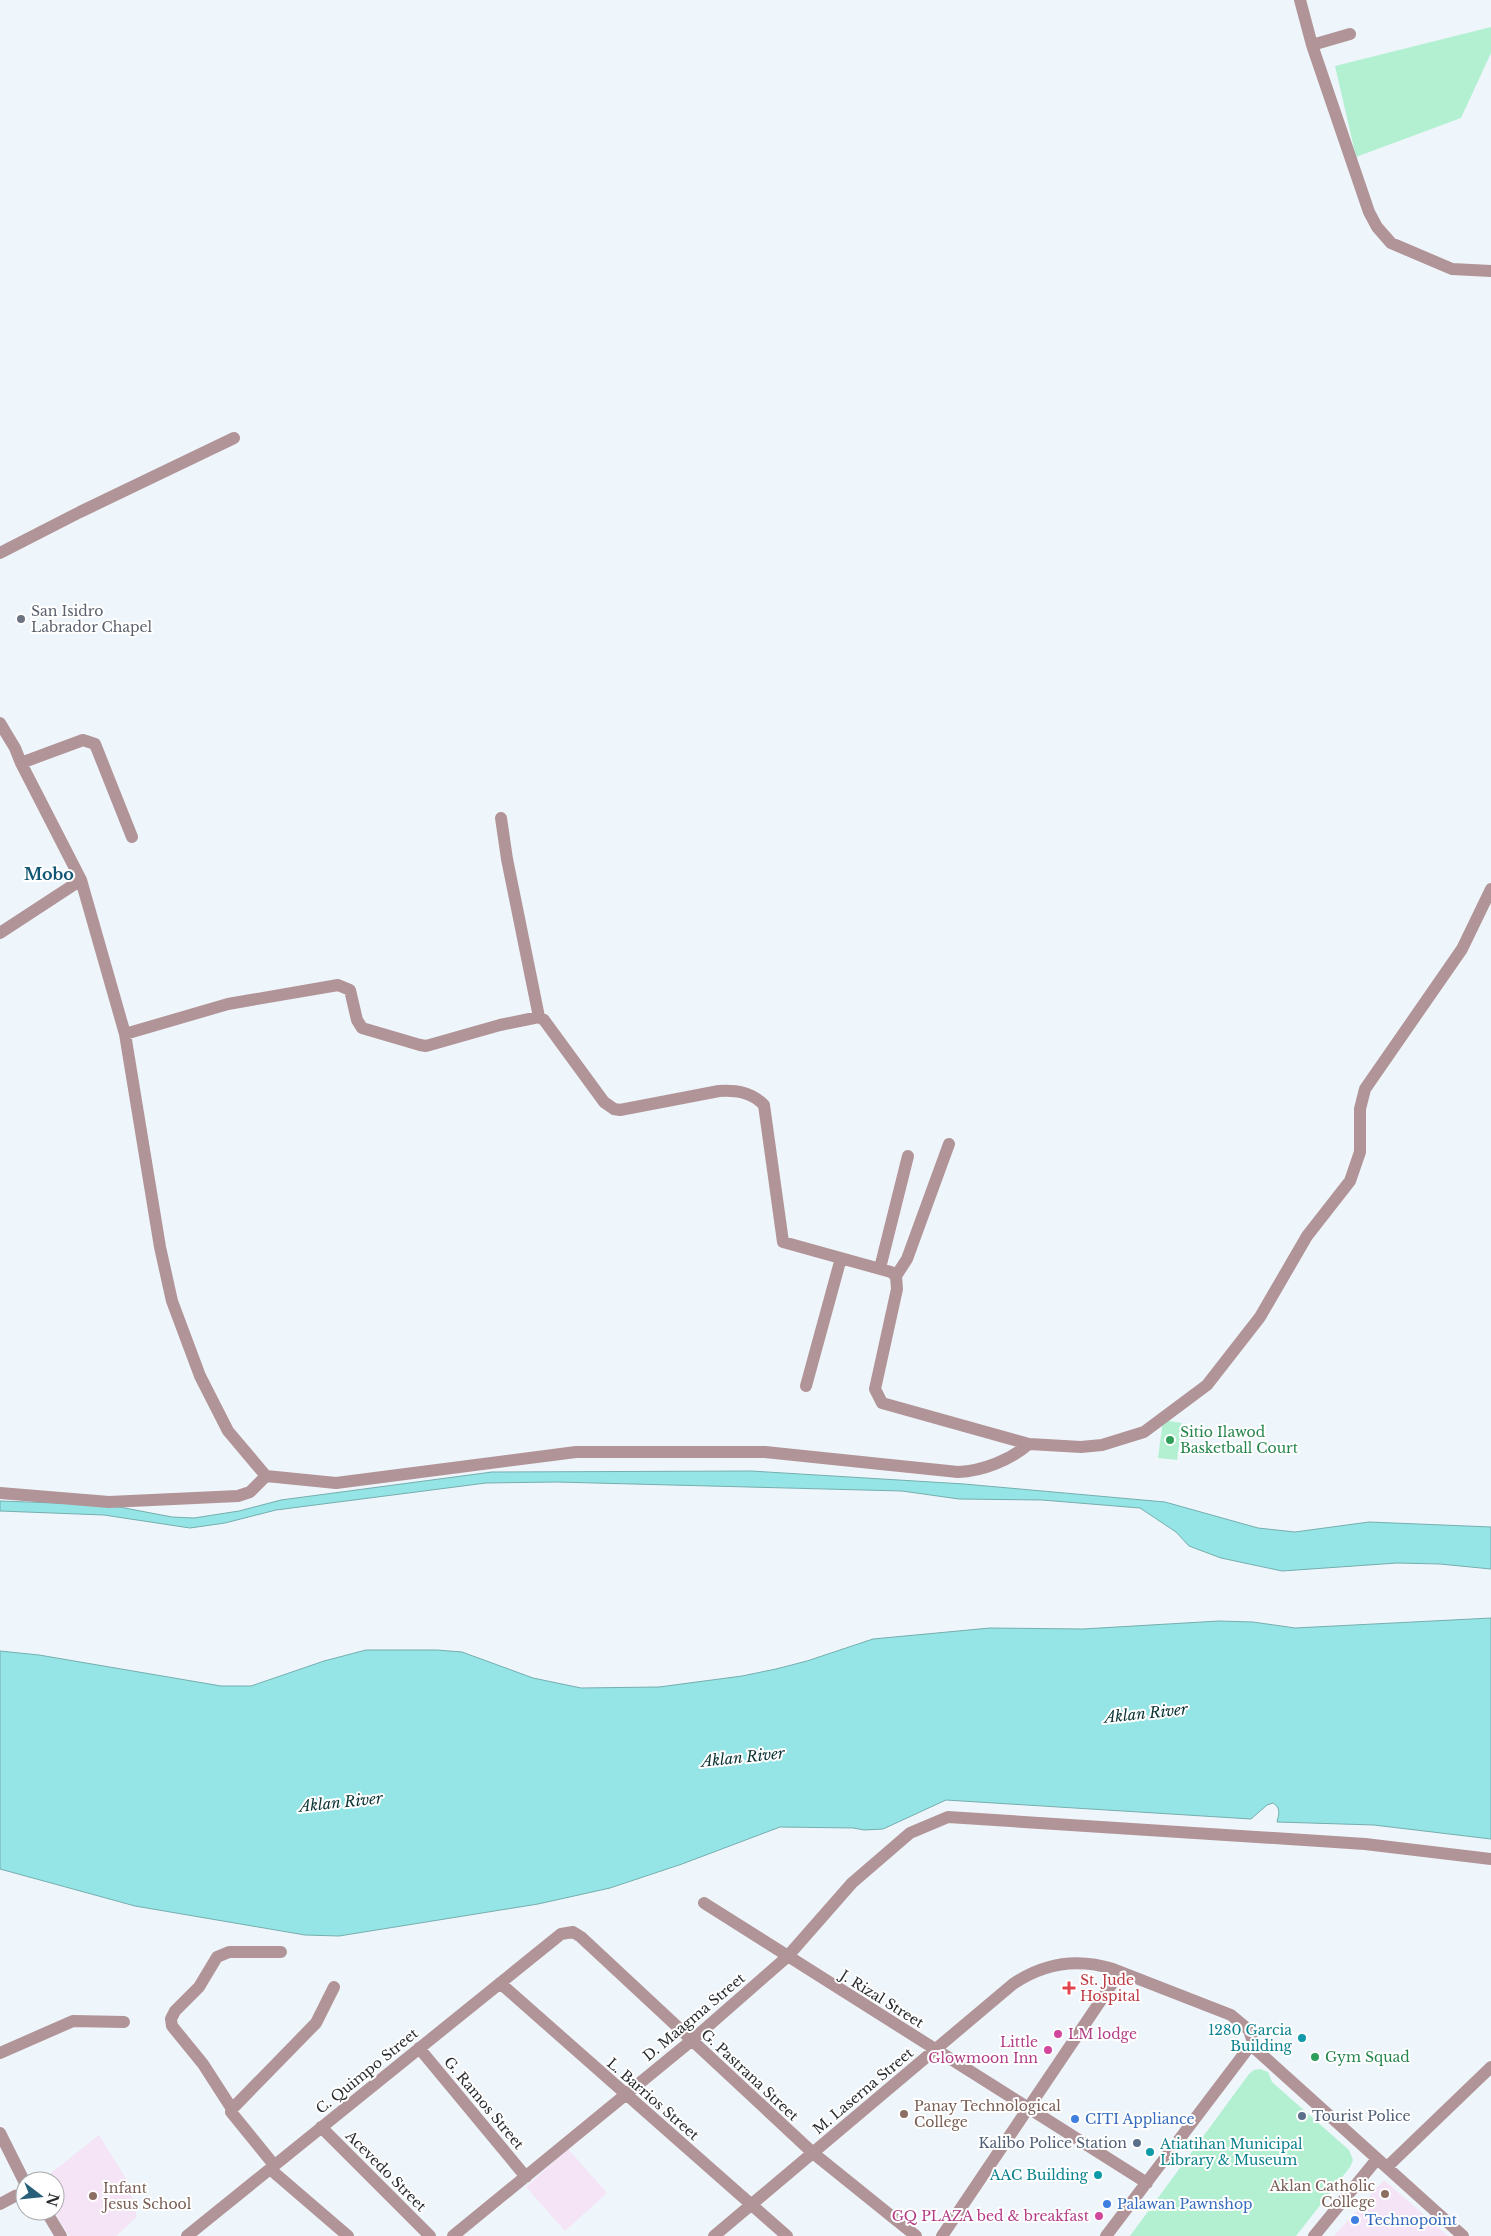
<svg xmlns="http://www.w3.org/2000/svg" width="1491" height="2236" viewBox="0 0 1491 2236" font-family="'Libre Baskerville',serif">
  <rect width="100%" height="100%" fill="#eef5fb"/>
  <path fill="#f4e4f6" d="M99,2135l29,47 9,35 -21,19h-47l-15,-25 1,-30h-14z
    M568,2149l39,44 -42,38 -39,-44z
    M1384,2180l64,56h-114z"/>
  <path fill="#b3f0d2" d="M1491,27v26l-30,65 -105,39 -21,-91z
    M1163,1420l19,3 -5,37 -19,-2z
    M1260,2069l8,3 4,10 77,68 4,10 -3,7 -54,69h-166l119,-162 5,-4z"/>
  <path fill="#95e5e6" stroke="#75aeaf" d="M751,1471l213,13 201,18 93,26 37,4 74,-10 122,5v42l-51,-5 -43,-1 -115,8 -61,-13 -32,-12 -13,-14 -36,-24 -98,-8 -83,-1 -57,-8 -346,-9 -70,1 -210,27 -51,13 -35,5 -86,-13 -104,-4v-10l109,4 63,12 22,1 45,-7 42,-11 211,-28z
    M1491,1618v221l-117,-14 -97,-3c2,-8 4,-14 -4,-19l-6,2 -16,14 -305,-19 -63,29 -19,1 -11,-2 -73,-1 -98,37 -72,24 -72,16 -199,32 -34,-1 -170,-29 -135,-37v-218l39,4 182,31h30l73,-25 42,-11h71l25,2 71,26 48,10 78,-1 83,-11 34,-7 31,-8 66,-22 117,-11 93,1 136,-8 34,1 42,6z"/>
  <g fill="none" stroke-linecap="round" stroke-linejoin="round">
    <path stroke="#b19497" stroke-width="12" d="M1300,0l12,45 57,167 8,15 14,16 61,26 39,2
      M1312,45l38,-11
      M0,553l80,-41 154,-74
      M0,723l15,25 6,15 60,117 44,154 35,213 12,54 28,75 28,55 38,45 70,7 240,-31h189l193,20c25,-1 52,-12 71,-28
      M21,763l62,-23 12,4 37,93
      M501,818l6,41 32,158
      M0,933l81,-53
      M125,1034l103,-30 110,-19 12,5 7,30 5,8 58,17 6,1 74,-21 39,-8 5,3 60,82 10,7 6,1 99,-19c18,-1 32,1 45,14l19,137 108,30 5,4 1,13 -22,100 7,14 147,41 52,3 21,-2 42,-13 63,-47 53,-68 47,-81 43,-55 10,-29v-43l5,-20 97,-140 29,-60
      M880,1268l28,-112
      M896,1276l11,-17 42,-115
      M806,1386l35,-128
      M0,1493l109,9 129,-6 12,-4 16,-16
      M704,1903l443,280
      M500,1983l287,253
      M1251,2045l212,191
      M419,2048l107,129
      M0,2053l73,-32 51,1
      M232,2109l-29,-45 -31,-38 -1,-7 4,-8 24,-24 18,-30 12,-5h52
      M321,2127l109,109
      M0,2133l25,50
      M274,2165l-43,-53 1,-3 84,-86 18,-36
      M1387,2167l104,-100
      M270,2169l78,67
      M0,2204l15,-8 10,-2
      M46,2211l15,25
      M187,2236l374,-302 12,-2 8,5 232,216 103,83
      M453,2236l238,-195 96,-84 65,-74 58,-50 38,-16 417,27 126,15
      M714,2236l299,-252c31,-21 65,-26 100,-15l118,46 18,15 4,12 -147,194
      M942,2236l178,-264
      M1314,2236l63,-77"/>
  </g>
  <circle fill="#6b7280" stroke="#fff" stroke-width="2" cx="21" cy="619" r="5"/>
  <g fill="#2e9e5b" stroke="#fff" stroke-width="2">
    <circle cx="1170" cy="1440" r="5"/>
    <circle cx="1315" cy="2057" r="5"/>
  </g>
  <path fill="#e0444e" stroke="#fff" stroke-width="2" d="M1066.5 1980.5h5v5h5v5h-5v5h-5v-5h-5v-5h5z"/>
  <g fill="#d1479c" stroke="#fff" stroke-width="2">
    <circle cx="1058" cy="2034" r="5"/>
    <circle cx="1048" cy="2050" r="5"/>
    <circle cx="1099" cy="2216" r="5"/>
  </g>
  <g fill="#0f9aa8" stroke="#fff" stroke-width="2">
    <circle cx="1302" cy="2038" r="5"/>
    <circle cx="1150" cy="2152" r="5"/>
    <circle cx="1098" cy="2175" r="5"/>
  </g>
  <g fill="#8d6e63" stroke="#fff" stroke-width="2">
    <circle cx="904" cy="2114" r="5"/>
    <circle cx="1385" cy="2194" r="5"/>
    <circle cx="93" cy="2196" r="5"/>
  </g>
  <g fill="#5c6f8a" stroke="#fff" stroke-width="2">
    <circle cx="1302" cy="2116" r="5"/>
    <circle cx="1137" cy="2143" r="5"/>
  </g>
  <g fill="#3f7fe0" stroke="#fff" stroke-width="2">
    <circle cx="1075" cy="2119" r="5"/>
    <circle cx="1107" cy="2204" r="5"/>
    <circle cx="1355" cy="2220" r="5"/>
  </g>
  <g text-anchor="middle" dominant-baseline="central" stroke-width="4" stroke-linejoin="round" paint-order="stroke">
    <g font-size="14" fill="#5b616d" stroke="#fff" text-anchor="start">
      <text x="31" y="611">San Isidro<tspan x="31" dy="16">Labrador Chapel</tspan></text>
    </g>
    <g font-size="14" fill="#27864d" stroke="#fff" text-anchor="start">
      <text x="1180" y="1432">Sitio Ilawod<tspan x="1180" dy="16">Basketball Court</tspan></text>
      <text x="1325" y="2057">Gym Squad</text>
    </g>
    <g font-size="14" fill="#be3a42" stroke="#fff" text-anchor="start">
      <text x="1080" y="1980">St. Jude<tspan x="1080" dy="16">Hospital</tspan></text>
    </g>
    <g font-size="14" fill="#292c2e" stroke="#fff">
      <text transform="translate(882 1999) rotate(32)">J. Rizal Street</text>
      <text transform="translate(694 2017) rotate(-40)">D. Maagma Street</text>
      <text transform="translate(367 2071) rotate(-39)">C. Quimpo Street</text>
      <text transform="translate(750 2075) rotate(43)">G. Pastrana Street</text>
      <text transform="translate(863 2091) rotate(-40)">M. Laserna Street</text>
      <text transform="translate(653 2099) rotate(41)">L. Barrios Street</text>
      <text transform="translate(484 2103) rotate(50)">G. Ramos Street</text>
      <text transform="translate(386 2171) rotate(45)">Acevedo Street</text>
    </g>
    <g font-size="14" fill="#0d838f" stroke="#fff" text-anchor="end">
      <text x="1292" y="2030">1280 Garcia<tspan x="1292" dy="16">Building</tspan></text>
      <text x="1160" y="2144" text-anchor="start">Atiatihan Municipal<tspan x="1160" dy="16">Library &amp; Museum</tspan></text>
      <text x="1088" y="2175">AAC Building</text>
    </g>
    <g font-size="14" fill="#b23c85" stroke="#fff" text-anchor="end">
      <text x="1068" y="2034" text-anchor="start">LM lodge</text>
      <text x="1038" y="2042">Little<tspan x="1038" dy="16">Glowmoon Inn</tspan></text>
      <text x="1089" y="2216">GQ PLAZA bed &amp; breakfast</text>
    </g>
    <g font-size="14" fill="#785e54" stroke="#fff" text-anchor="start">
      <text x="914" y="2106">Panay Technological<tspan x="914" dy="16">College</tspan></text>
      <text x="1375" y="2186" text-anchor="end">Aklan Catholic<tspan x="1375" dy="16">College</tspan></text>
      <text x="103" y="2188">Infant<tspan x="103" dy="16">Jesus School</tspan></text>
    </g>
    <g font-size="14" fill="#4e5e75" stroke="#fff" text-anchor="start">
      <text x="1312" y="2116">Tourist Police</text>
      <text x="1127" y="2143" text-anchor="end">Kalibo Police Station</text>
    </g>
    <g font-size="14" fill="#366cbe" stroke="#fff" text-anchor="start">
      <text x="1085" y="2119">CITI Appliance</text>
      <text x="1117" y="2204">Palawan Pawnshop</text>
      <text x="1365" y="2220">Technopoint</text>
    </g>
    <g font-size="15" font-style="italic" fill="#0a3233" stroke="#fff">
      <text transform="translate(1146 1713) rotate(-6)">Aklan River</text>
      <text transform="translate(743 1757) rotate(-6)">Aklan River</text>
      <text transform="translate(341 1802) rotate(-6)">Aklan River</text>
    </g>
    <g font-size="16" font-weight="bold" fill="#115673" stroke="#fff">
      <text x="49" y="874">Mobo</text>
    </g>
  </g>
  <g transform="translate(40 2196) rotate(106)"><circle r="24" fill="#ffffff" stroke="#a9abab"/>
  <path d="M0-4L9 19L0 12L-9 19Z" fill="#28607a"/>
  <text y="-8" font-size="14" font-weight="bold" text-anchor="middle" fill="#292c2e">N</text>
  </g>
</svg>
